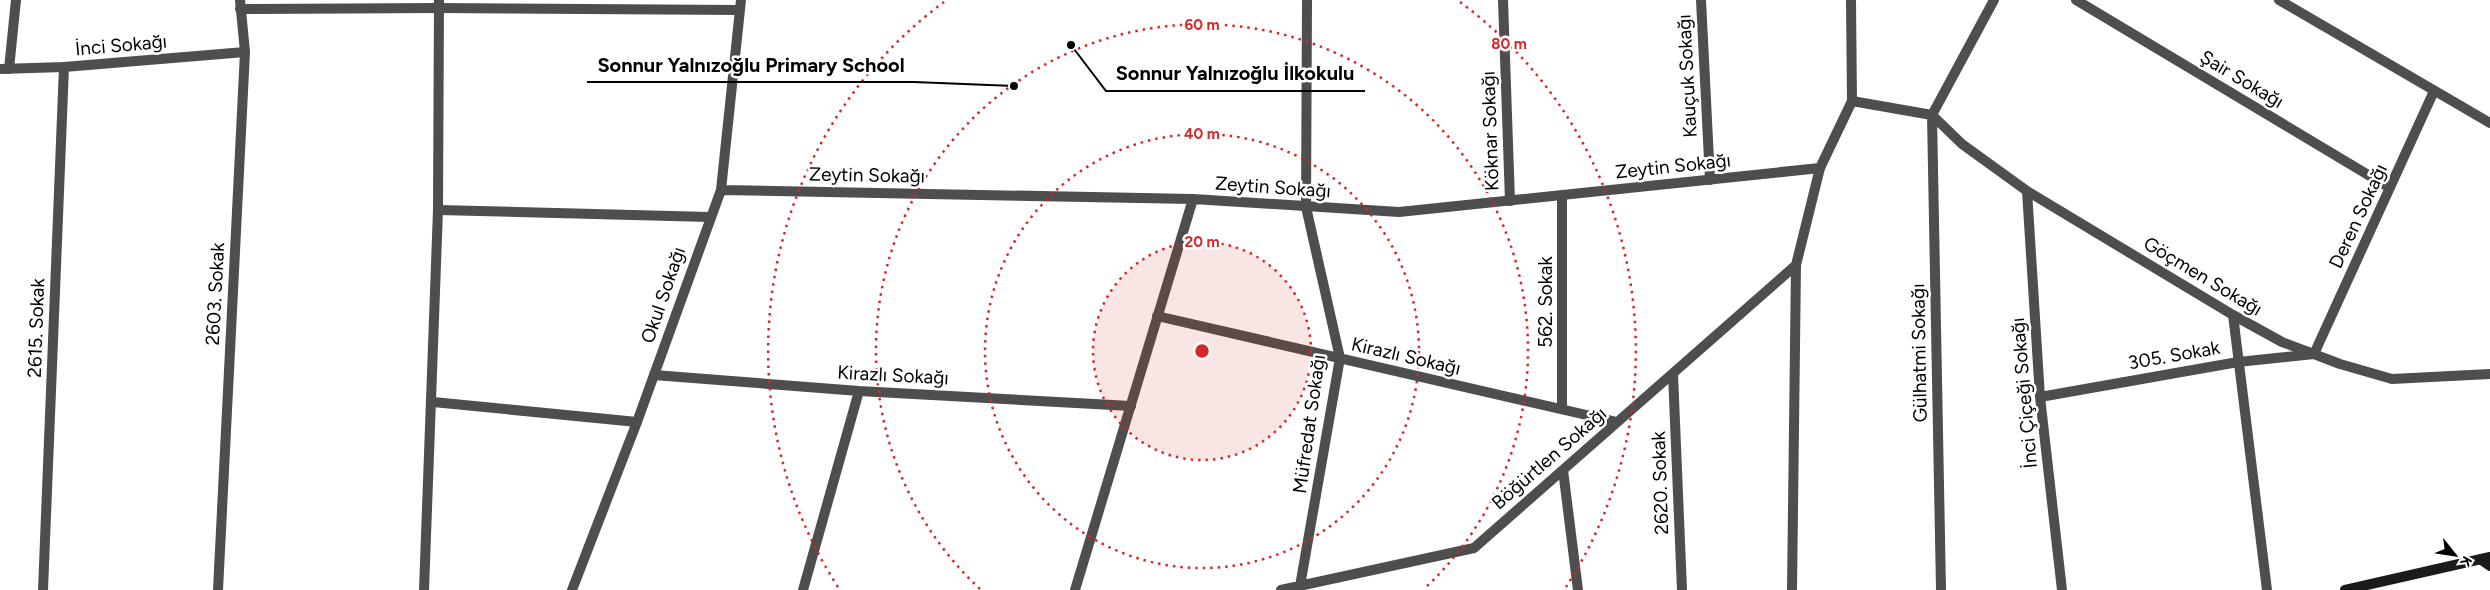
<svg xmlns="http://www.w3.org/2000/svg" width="2490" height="590" viewBox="0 0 2490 590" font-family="Figtree,sans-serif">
  <rect width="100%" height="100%" fill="#fff"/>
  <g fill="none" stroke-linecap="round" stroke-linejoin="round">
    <path stroke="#4e4e4e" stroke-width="10" d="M1503,0l7,201
      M1701,0l9,180
      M2076,0l314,188
      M2279,0l211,123
      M240,9l198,-1 301,2
      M9,69l7,-69
      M1852,101l80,14 62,-115
      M1932,115l30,29 65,47 206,124 49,27 58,22 52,15 98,-5
      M1932,115l9,475
      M2027,191l13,206 22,193
      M1562,195v214
      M438,210l271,7
      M2233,315l34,275
      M1157,316l460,106
      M1673,374l9,216
      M654,375l205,16 272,15
      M2040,397l198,-35 76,-8 120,-263
      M433,402l204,20
      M1563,470l15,120
      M1300,586l40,-228 -34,-151 1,-207
      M43,590l21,-523
      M803,590l56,-199
      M1281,590l193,-42 322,-283
      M1792,590l4,-325 24,-97 32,-67 -1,-101"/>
    <path stroke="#4e4e4e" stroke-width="10" d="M0,69l64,-2 181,-15
      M721,190l472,9 206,13 421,-44
      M218,590l27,-538 -5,-52
      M424,590l14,-380 1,-210
      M572,590l65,-168 84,-232 20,-190
      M1075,590l118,-391"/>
    <path stroke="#1b1b1b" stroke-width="10" d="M2480,559l10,7
      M2345,590l145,-33"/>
  </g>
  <circle cx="1202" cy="351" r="109" fill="#d62828" fill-opacity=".12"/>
  <g fill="none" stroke="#d62828" stroke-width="2.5" stroke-dasharray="2.5 5">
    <circle cx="1202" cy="351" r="109"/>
    <circle cx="1202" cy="351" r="217"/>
    <path d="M980 589A326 326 0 1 1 1424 589"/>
    <path d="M838 587A434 434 0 0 1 944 2M1460 2A434 434 0 0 1 1566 587"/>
  </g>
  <g text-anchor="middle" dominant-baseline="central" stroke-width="5" stroke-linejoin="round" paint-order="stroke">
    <g font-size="19" fill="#000" stroke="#fff">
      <text transform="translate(121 45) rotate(-5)">İnci Sokağı</text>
      <text transform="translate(1687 76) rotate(-93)">Kauçuk Sokağı</text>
      <text transform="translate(2242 79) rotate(31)">Şair Sokağı</text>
      <text transform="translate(1490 131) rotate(-92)">Köknar Sokağı</text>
      <text transform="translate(1673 166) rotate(-6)">Zeytin Sokağı</text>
      <text transform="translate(867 175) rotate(1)">Zeytin Sokağı</text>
      <text transform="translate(1273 187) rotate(4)">Zeytin Sokağı</text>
      <text transform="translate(2358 216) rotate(-65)">Deren Sokağı</text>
      <text transform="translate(2203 276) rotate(31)">Göçmen Sokağı</text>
      <text transform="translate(215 294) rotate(-87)">2603. Sokak</text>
      <text transform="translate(663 295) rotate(-71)">Okul Sokağı</text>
      <text transform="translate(1545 302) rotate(-90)">562. Sokak</text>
      <text transform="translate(36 328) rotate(-88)">2615. Sokak</text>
      <text transform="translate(1919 353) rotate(-91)">Gülhatmi Sokağı</text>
      <text transform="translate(2174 355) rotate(-10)">305. Sokak</text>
      <text transform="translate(1406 356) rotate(13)">Kirazlı Sokağı</text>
      <text transform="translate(893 375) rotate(3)">Kirazlı Sokağı</text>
      <text transform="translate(2024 393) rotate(-95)">İnci Çiçeği Sokağı</text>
      <text transform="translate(1309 424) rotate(-82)">Müfredat Sokağı</text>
      <text transform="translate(1549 458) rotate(-41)">Böğürtlen Sokağı</text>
      <text transform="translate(1660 483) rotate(-92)">2620. Sokak</text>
    </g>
  </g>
  <circle cx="1202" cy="351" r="8" fill="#d62828" stroke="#fff" stroke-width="2.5"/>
  <g font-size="15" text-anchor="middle" font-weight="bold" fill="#d62828" stroke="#fff" stroke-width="5" stroke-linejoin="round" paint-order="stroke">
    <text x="1202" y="30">60 m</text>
    <text x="1509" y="49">80 m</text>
    <text x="1202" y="139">40 m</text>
    <text x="1202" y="247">20 m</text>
  </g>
  <path fill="none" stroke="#000" stroke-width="2" d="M1014 86L914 82H587M1071 45L1106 91H1365"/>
  <g fill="#000" stroke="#fff" stroke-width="2">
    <circle cx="1014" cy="86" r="5"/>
    <circle cx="1071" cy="45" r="5"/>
  </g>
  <g font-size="20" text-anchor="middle" font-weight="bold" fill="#000" stroke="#fff" stroke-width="5" stroke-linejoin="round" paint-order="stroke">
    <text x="751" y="72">Sonnur Yalnızoğlu Primary School</text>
    <text x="1235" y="80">Sonnur Yalnızoğlu İlkokulu</text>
  </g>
  <g transform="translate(2455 555) rotate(120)" stroke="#ffffff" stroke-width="4" paint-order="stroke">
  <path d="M0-4L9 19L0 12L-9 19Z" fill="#000000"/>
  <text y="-8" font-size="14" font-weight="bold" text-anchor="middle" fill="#000000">K</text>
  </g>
</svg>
